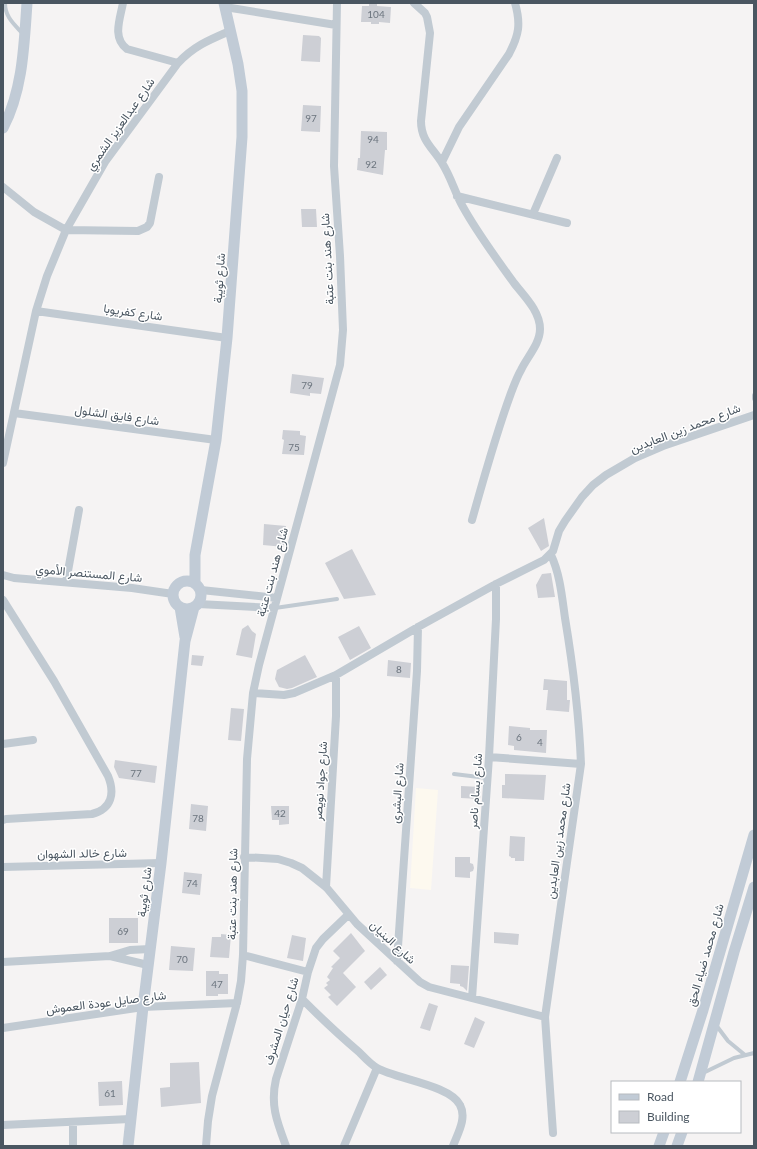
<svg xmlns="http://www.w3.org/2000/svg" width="757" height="1149" viewBox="0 0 757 1149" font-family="Lato,Vazirmatn,sans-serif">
  <rect width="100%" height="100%" fill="#f5f3f3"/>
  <path fill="#fdf9ef" d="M416,788l22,2 -7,100 -21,-2z"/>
  <path fill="#cdcfd5" d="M369,4h8v2l14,1 -1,16 -11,-1v2h-8v-2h-10l1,-16h7z
    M303,35l16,1 2,2 -1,24 -19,-1z
    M303,105l18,1 -1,26 -19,-1z
    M361,131l26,1v18h-2l-2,25 -26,-5 1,-12h2z
    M301,209h15l1,18h-15z
    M292,374l32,4 -3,16 -11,-1v3l-20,-3z
    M283,430l17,1v4l6,1 -2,19 -22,-1 2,-14 -2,-1z
    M544,518l5,28 -8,5 -13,-23z
    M264,524l22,2 -2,21 -21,-2z
    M352,549l24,46 -32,4 -19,-36z
    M551,573l4,24 -17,1 -2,-13 6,-11z
    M248,625l4,6 4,3 -4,24 -16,-3 6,-26z
    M359,626l12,22 -21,12 -12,-23z
    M192,655l12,1 -2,10 -11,-1z
    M305,655l12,22 -25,11 -5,1 -8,-2 -4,-8 2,-9z
    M388,660l23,3 -1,15 -23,-2z
    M544,679l23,2v19h3l-1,12 -23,-2 2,-20h-5z
    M231,708l13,1 -3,32 -13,-1z
    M509,726l21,2v2h17l-1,23 -32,-3v-4l-6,-1z
    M115,760l42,6 -2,17 -36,-5 -5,-11z
    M505,774l41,1 -2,25 -42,-2v-13h3z
    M461,786l20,1 -1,12 -19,-1z
    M191,804l17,2 -2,25 -17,-2z
    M271,806h18v18l-10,1v-5h-7z
    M510,836l15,1 -1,24h-9v-3h-4v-1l-2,-1z
    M455,857h15v6l3,1 1,4 -1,3 -3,1v6l-15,-1z
    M184,872l18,2 -2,21 -18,-2z
    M109,918h29v25h-29z
    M494,932l25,2 -1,11 -24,-2z
    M351,933l14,18 -22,22 13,14 -19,19 -9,-9 3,-2 -7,-7 4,-3 -2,-2 4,-3 -3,-3 6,-9 -2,-1 9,-9 -7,-7z
    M221,934l10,1 -2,23 -19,-1 2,-20h9z
    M292,935l14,3 -3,23 -16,-3z
    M171,946l24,2 -2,23 -24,-1z
    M451,965l18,1 -2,25 -4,-4 -3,-1v-2l-10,-1z
    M380,967l7,8 -16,15 -7,-8z
    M206,971h13v3h9v20h-10v2h-12z
    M429,1003l9,3 -8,25 -10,-3z
    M475,1017l10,5 -11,26 -10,-4z
    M199,1062l2,41 -40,4 -1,-19 10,-1v-24z
    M122,1081l1,24 -24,1 -1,-24z"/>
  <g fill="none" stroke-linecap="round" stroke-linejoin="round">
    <path stroke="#c1cad2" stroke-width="4" d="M5,3c0,14 9,21 18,31
      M754,395v4
      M275,608l62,-9
      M454,774l33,4
      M716,1025l12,16 17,14
      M703,1073l31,-15 20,-5"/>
    <path stroke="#c1cad2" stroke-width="8" d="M123,3c-3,16 -11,35 4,46l51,14
      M414,3l11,10 2,4 3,16 -9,88c0,20 12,27 21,42 9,14 13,30 21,44 15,27 33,51 51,76 10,13 26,28 26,46 0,15 -13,28 -19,41 -4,7 -7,15 -10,23 -15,41 -27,84 -39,127
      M225,7l111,18
      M442,162l17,-35 50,-73c10,-19 12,-30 6,-51
      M3,187l31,25 32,18 72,1 9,-4 3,-4 9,-46
      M457,196l110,27
      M533,214l24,-56
      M36,311l191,27
      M14,413l202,27
      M3,463l33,-152 11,-35 19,-46 39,-68 73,-99c16,-17 31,-23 52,-32
      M551,555c9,19 11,42 14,63 8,48 14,97 16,146l-36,253 8,116
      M3,575l11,3 118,10 41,6
      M66,582l13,-72
      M201,590l76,8
      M3,600l51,81 54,95c7,17 4,33 -16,38l-86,5 -3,1
      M198,604l76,4
      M253,693l31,2 10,-2 42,-18 82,-48 78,-43 48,-24 9,-9 6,-20 6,-10 17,-24 11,-12 13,-10 29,-17 28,-12 91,-31
      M3,744l30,-4
      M489,757l92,7
      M244,857l34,2 13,4 11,5 24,19 31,37 63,58 9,5 116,30
      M3,867l158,-4
      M326,887l10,-171v-41
      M243,955l65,17
      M110,956l38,9
      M397,961l20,-290 1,-44
      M3,962l107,-6 20,-6 20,-1
      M472,998l17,-241 7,-138v-35
      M302,999c19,19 37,36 57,53 5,5 11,12 18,16 19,11 73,17 83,37 7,13 -2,28 -7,41
      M3,1028l140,-21 94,-4
      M73,1122v24
      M3,1125l127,-6
      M206,1146l2,-25 4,-25 25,-93 4,-22 2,-26 4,-196 6,-66 6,-28 81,-300 3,-35 -3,-74 -6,-90 3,-163
      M286,1146c-9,-24 -16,-41 -10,-67l26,-80 6,-27 8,-24 7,-9 25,-24
      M344,1146l33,-78"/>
    <path stroke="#c1cbd6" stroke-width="11" d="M3,128c20,-38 21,-83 24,-125
      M173 595a14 14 0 1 1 28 0a14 14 0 1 1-28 0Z
      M195,582v-27l21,-115 11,-102 15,-201v-46l-4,-27 -14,-61
      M180,607l5,30
      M680,1082l23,-72 51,-175
      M698,1082l36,-130 20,-65
      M128,1146l15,-139 18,-144 24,-222 9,-34
      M659,1146l5,-14
      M677,1146l5,-14"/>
  </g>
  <g text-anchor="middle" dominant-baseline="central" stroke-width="3" stroke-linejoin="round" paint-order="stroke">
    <g font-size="10" fill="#6b747e">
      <text x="376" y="14">104</text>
      <text x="311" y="118">97</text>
      <text x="373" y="139">94</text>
      <text x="371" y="164">92</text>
      <text x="307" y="385">79</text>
      <text x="294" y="447">75</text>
      <text x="399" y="669">8</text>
      <text x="519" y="737">6</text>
      <text x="540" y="742">4</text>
      <text x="136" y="773">77</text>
      <text x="280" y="813">42</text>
      <text x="198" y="818">78</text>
      <text x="192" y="883">74</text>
      <text x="123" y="931">69</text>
      <text x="182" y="959">70</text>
      <text x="217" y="984">47</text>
      <text x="110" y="1093">61</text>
    </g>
    <g font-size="12" fill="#4a5661" stroke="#fff">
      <text transform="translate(120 124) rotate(-55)">شارع عبدالعزيز الشمري</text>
      <text transform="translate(327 259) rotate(-93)">شارع هند بنت عتبة</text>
      <text transform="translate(219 278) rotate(-86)">شارع ثويبة</text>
      <text transform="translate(133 312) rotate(8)">شارع كفريوبا</text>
      <text transform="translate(117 415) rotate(8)">شارع فايق الشلول</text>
      <text transform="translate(685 428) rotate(-21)">شارع محمد زين العابدين</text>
      <text transform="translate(272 572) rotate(-75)">شارع هند بنت عتبة</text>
      <text transform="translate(89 573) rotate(5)">شارع المستنصر الأموي</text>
      <text transform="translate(320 781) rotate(-86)">شارع جواد نويصر</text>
      <text transform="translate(475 791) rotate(-86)">شارع بسام ناصر</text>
      <text transform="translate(397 793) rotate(-86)">شارع البشرى</text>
      <text transform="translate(558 841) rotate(-82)">شارع محمد زين العابدين</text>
      <text transform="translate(82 853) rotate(-1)">شارع خالد الشهوان</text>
      <text transform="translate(144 892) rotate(-83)">شارع ثويبة</text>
      <text transform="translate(232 894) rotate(-89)">شارع هند بنت عتبة</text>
      <text transform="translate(393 942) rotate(43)">شارع البنيان</text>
      <text transform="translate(705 955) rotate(-74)">شارع محمد ضياء الحق</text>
      <text transform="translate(106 1002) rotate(-7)">شارع صايل عودة العموش</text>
      <text transform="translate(281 1021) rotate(-73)">شارع حيان المشرف</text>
    </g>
  </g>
  <rect width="757" height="1149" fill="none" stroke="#4a5661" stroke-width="8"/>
  <rect x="611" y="1081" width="130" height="52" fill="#ffffff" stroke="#b7bbc0"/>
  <rect x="619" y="1094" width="20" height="6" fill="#c1cbd6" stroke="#b7bbc0"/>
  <text x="647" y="1101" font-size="12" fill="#4a5661">Road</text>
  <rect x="619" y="1111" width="20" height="12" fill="#cdcfd5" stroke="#b7bbc0"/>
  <text x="647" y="1121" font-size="12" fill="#4a5661">Building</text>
</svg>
